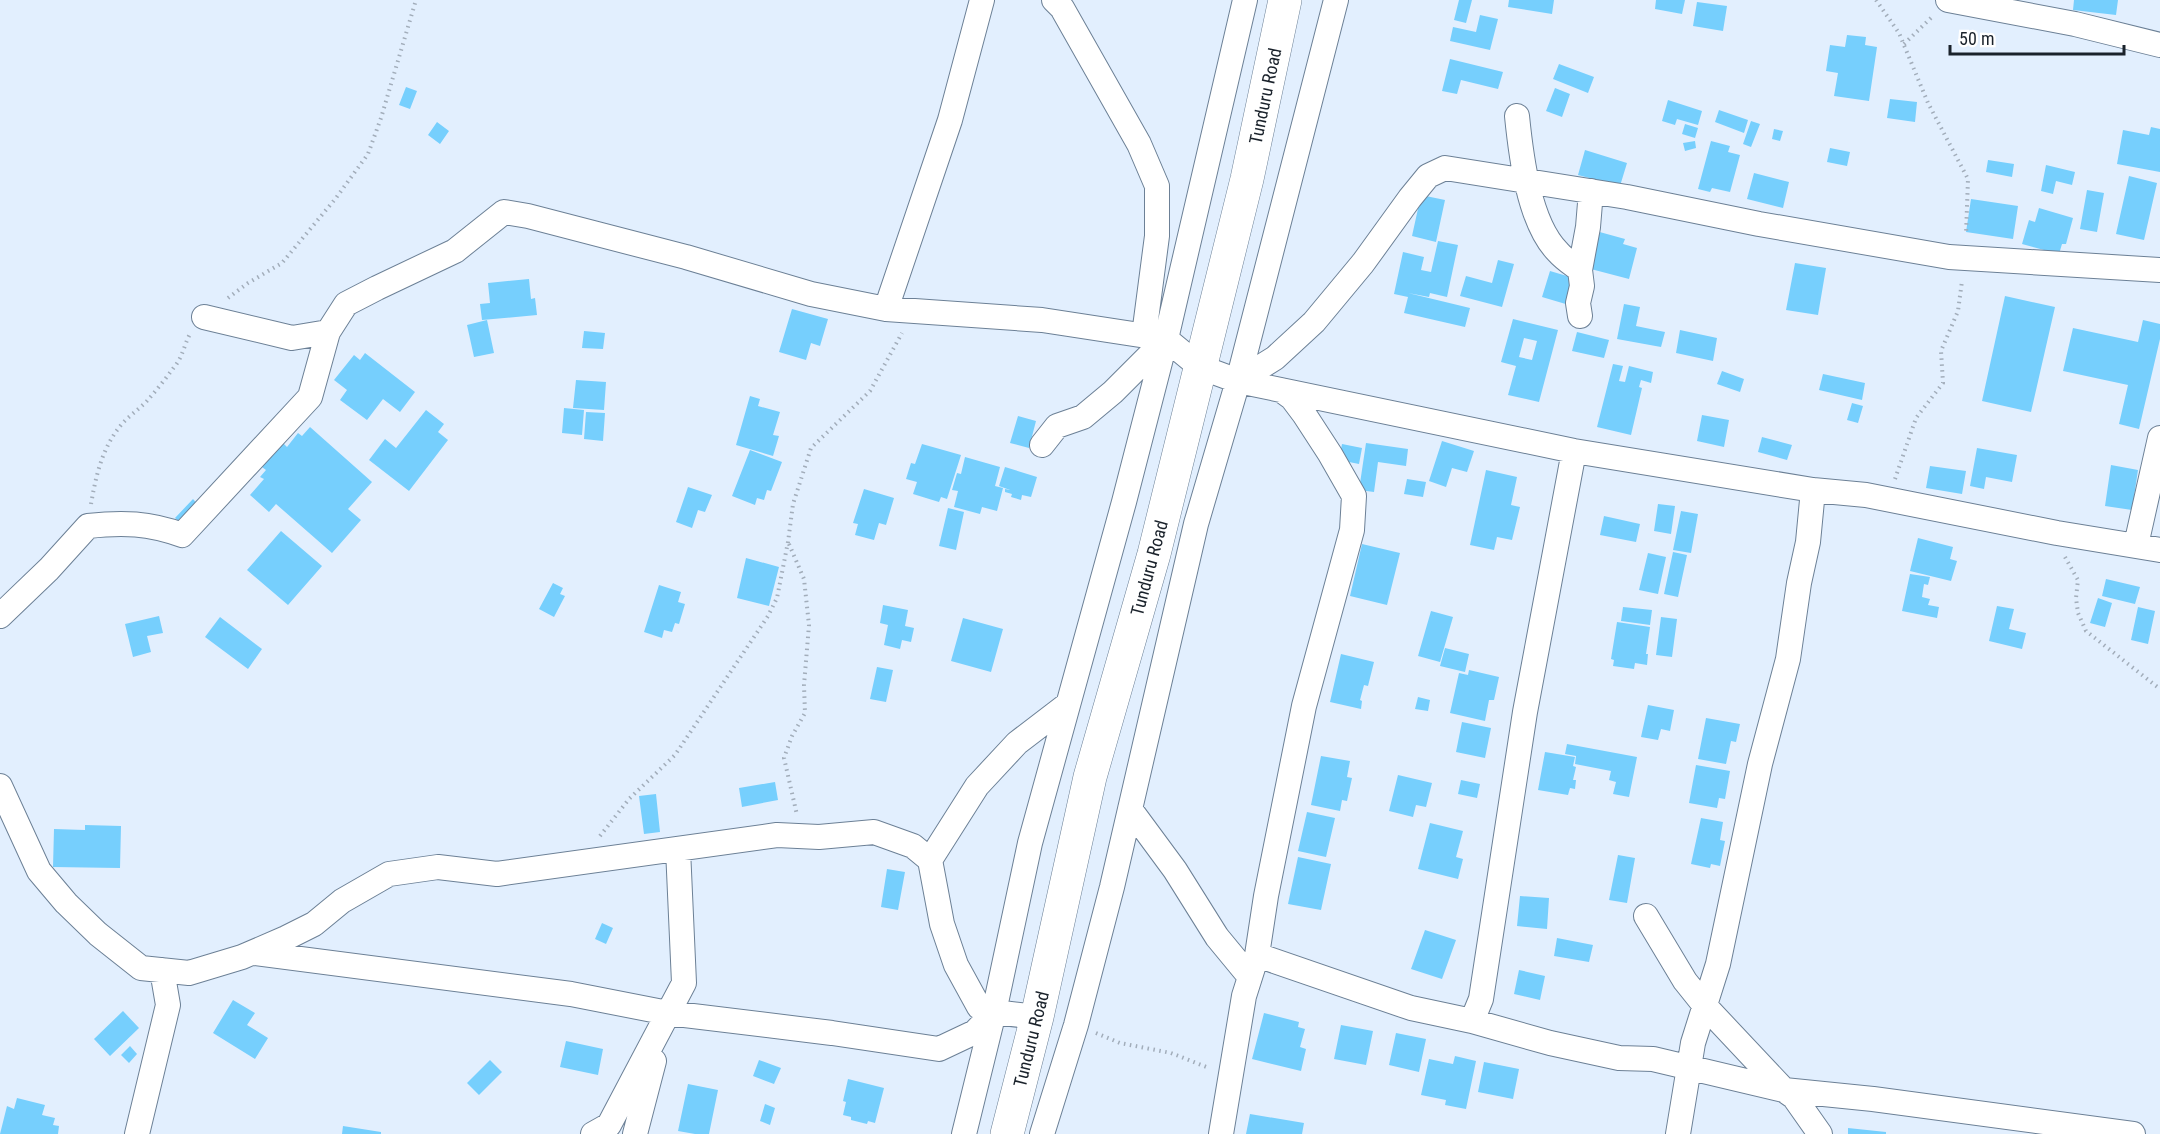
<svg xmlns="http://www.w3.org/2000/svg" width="2160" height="1134" viewBox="0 0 2160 1134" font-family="'Roboto Condensed',sans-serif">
  <rect width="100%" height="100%" fill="#e2effe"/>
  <path fill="#76cffd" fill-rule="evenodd" d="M1459,0h13l-6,23 -12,-3z
    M1509,0h45l-2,14 -44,-7z
    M1656,0h29l-3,14 -27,-5z
    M2074,0h44l-2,15 -43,-5z
    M1697,2l30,4 -4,25 -30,-5z
    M1480,15l18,4 -8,31 -40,-9 3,-14 23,5z
    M1847,35l19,2 -1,8 12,2 -8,54 -35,-5 4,-23 -12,-2 4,-26 15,2z
    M1450,59l53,13 -5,17 -37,-9 -4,14 -15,-3z
    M1559,64l35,13 -6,16 -35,-14z
    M406,87l11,4 -7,18 -11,-4z
    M1555,88l15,6 -8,23 -16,-6z
    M1890,99l27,3 -2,20 -28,-4z
    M1668,100l34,11 -4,14 -21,-6 -2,6 -13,-4z
    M1719,110l29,10 -4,13 -29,-11z
    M1751,121l9,3 -9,23 -8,-3z
    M437,122l12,9 -9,13 -12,-9z
    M1685,124l13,4 -3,10 -13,-4z
    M2151,127l9,2v43l-43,-8 6,-34 26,5z
    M1774,129l9,2 -3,10 -8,-2z
    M1695,141l1,7 -11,3 -2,-8z
    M1711,141l19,5 -2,6 12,3 -10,37 -18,-4 -2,4 -12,-3z
    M1830,148l20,4 -3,14 -20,-4z
    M1585,150l42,13 -7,23 -42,-11z
    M1988,160l26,4 -2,13 -26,-5z
    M2046,165l29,7 -3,13 -16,-4 -3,13 -12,-3z
    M1754,173l35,9 -6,26 -36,-9z
    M2129,176l28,7 -13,57 -28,-6z
    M2087,190l17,3 -7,39 -17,-3z
    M1421,195l24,5 -9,42 -24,-6z
    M1971,199l47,7 -5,33 -47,-7z
    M2039,208l34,10 -7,26h-4l-3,10 -37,-10 7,-24 6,2z
    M1596,231l29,8 -2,5 14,4 -8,31 -42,-11z
    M1438,241l20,4 -11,52 -17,-4 -1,4 -21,-4 62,15 -5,19 -61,-14 4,-16 -14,-3 9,-42 21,5 -3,13 10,2z
    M1498,260l16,4 -12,43 -42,-11 6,-20 26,7z
    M1795,263l31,5 -8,47 -32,-5z
    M1550,271l27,8 -8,26 -27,-8z
    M529,279l2,20 4,-1 2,17 -55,5 -2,-16 10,-1 -2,-20z
    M2005,296l50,11 -24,105 -49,-11z
    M1624,304l16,3 -4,19 29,6 -4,15 -44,-8z
    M792,309l36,10 -8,27 -9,-3 -5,17 -27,-8z
    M1513,319l45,11 -19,72 -31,-7 8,-29 -15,-4zM1524,338l13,3 -5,19 -13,-3z
    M487,320l7,33 -20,4 -7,-32z
    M2143,320l17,4v15l-21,90 -20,-5 9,-39 -65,-14 10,-43 65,14z
    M1680,330l37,8 -4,23 -37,-8z
    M584,331l21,2 -2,16 -21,-1z
    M1577,332l32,8 -5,18 -32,-7z
    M365,353l50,39 -15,20 -17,-13 -16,21 -27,-20 7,-10 -13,-10 20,-25 6,5z
    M1613,364l10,2 -4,15 6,1 4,-16 24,6 -2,11 -10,-3 -2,7 3,1 -11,47 -34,-8z
    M1722,371l22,8 -4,13 -23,-8z
    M1823,374l42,9 -3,17 -43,-10z
    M576,380l30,2 -2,28 -31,-2z
    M750,396l10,3 -2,7 22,6 -7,23 6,1 -6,20 -37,-11z
    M1852,403l11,3 -5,17 -11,-3z
    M564,408l20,2 -2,25 -20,-2z
    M426,410l18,14 -6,8 10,8 -39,51 -40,-31 16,-21 11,9z
    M586,412l19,1 -2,28 -19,-2z
    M1702,415l27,5 -5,27 -27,-6z
    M1018,416l18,5 -7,27 -19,-5z
    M310,427l62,55 -24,27 13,11 -29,33 -56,-49 -7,8 -19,-17 14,-16 -4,-2 6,-7 -4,-3 21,-24 4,4 11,-14 4,3z
    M1762,437l30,8 -5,15 -29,-8z
    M1442,441l32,10 -7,21 -15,-4 -6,19 -17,-6z
    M1366,443l42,6 -2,17 -28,-4 -4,30 -15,-2z
    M922,444l39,11 -14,44 -6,-2 -2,5 -26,-8 4,-12 -11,-3 5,-16 4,1z
    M1342,444l20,4 -3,16 -20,-4z
    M1977,448l40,7 -5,27 -26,-5 -2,12 -14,-3z
    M750,450l32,12 -11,29 -4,-1 -3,10 -7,-2 -2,7 -23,-9z
    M965,457l35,10 -5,19 8,2 -6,23 -15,-4 -2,7 -26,-7 4,-16 -6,-1 5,-17 4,1z
    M2111,465l27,5 -6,40 -27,-4z
    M1930,466l36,5 -4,23 -36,-6z
    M1005,467l32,10 -6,20 -9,-2 -1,5 -10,-3 1,-3 -7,-2v-3l5,1 -11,-4z
    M1486,470l31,7 -6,28 9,2 -8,33 -15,-3 -3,13 -24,-5z
    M1407,479l19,3 -3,15 -19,-3z
    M688,487l24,8 -7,17 -7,-2 -6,18 -16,-6z
    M864,489l30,9 -8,27 -7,-2 -5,17 -19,-5 3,-11 -5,-1z
    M193,499l8,9 -18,17 -8,-7z
    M1658,504l17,2 -4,28 -17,-3z
    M948,508l16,4 -8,38 -17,-4z
    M1681,511l17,3 -7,39 -18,-3z
    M1604,516l36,8 -4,18 -36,-7z
    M281,531l41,35 -34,39 -41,-35z
    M1918,538l35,9 -3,12 7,2 -6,20 -41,-10z
    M1362,544l38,9 -13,52 -37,-9z
    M1673,552l14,3 -9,42 -14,-3z
    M1648,553l18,4 -8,37 -19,-4z
    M746,558l33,9 -10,39 -32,-8z
    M1910,574l20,3 -2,8 -4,-1 -2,13 8,2 -2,6 11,2 -2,11 -35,-7z
    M2106,579l34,8 -5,17 -33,-8z
    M553,583l10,5 -3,6 5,2 -11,21 -15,-8z
    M659,585l22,7 -3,10 7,2 -6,20 -4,-1 -3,9 -8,-2 -2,8 -18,-6z
    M2098,598l14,5 -7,24 -15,-4z
    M883,605l25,5 -3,16 9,2 -3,14 -9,-2 -2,9 -16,-4 4,-20 -8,-2z
    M1997,606l17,3 -5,20 17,4 -4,16 -33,-8z
    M1623,607l29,3 -2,15 -29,-4z
    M2138,607l17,4 -7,33 -17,-4z
    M1431,611l22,6 -13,45 -22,-6z
    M159,616l4,17 -16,3 4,16 -18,5 -8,-33z
    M220,617l42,32 -14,20 -43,-32z
    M1661,617l16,2 -5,38 -16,-2z
    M963,618l40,11 -12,43 -40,-11z
    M1617,622l33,5 -4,27h2l-1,11 -12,-2 -1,6 -21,-3 1,-6 -3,-1z
    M1445,648l24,6 -4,18 -25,-6z
    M1341,654l33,8 -6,24 -4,-1 -4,15 2,1 -1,8 -31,-7z
    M877,667l16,3 -7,32 -16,-3z
    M1469,670l30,7 -5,23h-5l-4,21 -35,-8 9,-40 9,2z
    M1418,697l12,3 -2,11 -13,-2z
    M1648,705l26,5 -4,21 -9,-2 -3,11 -17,-3z
    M1706,718l34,6 -4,18 -5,-1 -5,23 -28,-5z
    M1462,722l29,6 -6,30 -29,-6z
    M1567,744l70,13 -8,40 -16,-3 3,-12 -7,-2 2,-9 -36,-7 1,-8 -11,-2z
    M1545,752l30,5 -2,9 3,1 -3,13h3l-1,9 -5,-1 -2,7 -30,-5z
    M1321,756l29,5 -3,16 5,1 -5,23 -5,-1 -2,11 -29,-6z
    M1696,765l34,6 -5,28 -6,-1 -2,10 -28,-5z
    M1398,775l34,8 -6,24 -10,-2 -3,12 -24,-6z
    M1461,780l19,4 -3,14 -19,-4z
    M775,782l3,18 -36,7 -3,-19z
    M656,794l4,38 -16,2 -5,-38z
    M1307,812l28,6 -9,39 -28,-6z
    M1701,818l22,4 -3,18 5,1 -5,25 -9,-2 -1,4 -19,-4z
    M1430,823l33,8 -7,26 7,2 -5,20 -40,-10z
    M85,825l36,1 -1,42 -67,-1 1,-38 31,1z
    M1618,855l17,3 -8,45 -18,-3z
    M1298,857l33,7 -10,46 -33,-6z
    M887,869l18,3 -7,38 -17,-3z
    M1520,896l29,2 -2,31 -30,-3z
    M602,923l11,5 -7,16 -11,-5z
    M1425,930l31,10 -14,39 -31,-10z
    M1557,938l36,7 -4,17 -35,-6z
    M1519,970l26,6 -5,24 -26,-6z
    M233,1000l22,13 -8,12 21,13 -13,21 -42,-26z
    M123,1011l16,17 -29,28 -16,-17z
    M1264,1013l35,9 -1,5 7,2 -5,18 6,2 -5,22 -49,-12z
    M1341,1025l32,6 -7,34 -32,-6z
    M1396,1033l30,6 -7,33 -30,-7z
    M566,1041l37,8 -5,26 -38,-8z
    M130,1046l7,8 -8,9 -8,-8z
    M1455,1056l21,5 -10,48 -21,-4 1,-5 -25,-5 8,-36 24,5z
    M490,1060l12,12 -23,23 -12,-12z
    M759,1060l22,8 -7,16 -21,-8z
    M1484,1062l35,7 -6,30 -35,-7z
    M848,1079l36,9 -9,35 -7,-2 -1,3 -16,-4v-3l-8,-2 3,-13 -3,-1z
    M688,1084l30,6 -9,44h-14l-17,-3z
    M17,1098l28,7 -3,10 13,3 -2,7 6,1 -1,8h-58l7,-28 7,3z
    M765,1104l10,4 -5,17 -10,-4z
    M1250,1114l54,9 -2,11h-56z
    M343,1126l38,6v2h-39z
    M1848,1128l38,4v2h-38z"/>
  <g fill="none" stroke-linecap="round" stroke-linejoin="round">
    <defs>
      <path id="street" d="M1054,0l8,8 77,136 18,42v50l-13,99
        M1948,0l127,24 85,21
        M1517,116c4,40 12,107 41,136 6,7 14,12 22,18
        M886,309l64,-189 32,-120
        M1580,316l-2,-13 4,-17 -2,-16 8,-43 3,-36
        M204,317l88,21 36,-6 18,-28 31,-16 78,-37 49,-39 24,4 158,41 125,37 75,15 156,11 124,19 34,28 38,14 336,70 239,39 53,5 191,38 103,17
        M1238,381l37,-23 39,-36 49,-59 47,-65 18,-22 17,-8 182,29 132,27 190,33 211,13
        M1042,445l15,-19 26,-9 30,-25 51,-51
        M2136,545l24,-107
        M0,616l49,-47 39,-43c35,-4 61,-3 94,9l128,-138 18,-65
        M0,786l39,85 27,32 32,31 43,34 48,5 53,-16 44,-19 28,-14 28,-23 47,-27 49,-7 59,7 280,-39 42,2 55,-5 39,14 17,14 12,64 14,41 23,42 15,5 43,5
        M1130,809l45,61 42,67 33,40
        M930,860l47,-74 40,-43 51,-39
        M1646,916l39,65 20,25 79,84 10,7 26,37
        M254,953l317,41 97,19 164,20 107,16 36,-17 19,-20
        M1257,955l154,53 61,13 78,22 69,15 34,1 131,31 89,9 260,35
        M1472,1021l9,-22 44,-287 49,-261
        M137,1134l31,-129 -6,-35
        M593,1134l16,-9 75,-142 -6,-134
        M635,1134l19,-73
        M964,1134l30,-122 36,-169 94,-341 42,-163 79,-339
        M1042,1134l34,-109 36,-138 84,-363 42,-143 98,-381
        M1221,1134l23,-138 13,-41 9,-59 38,-190 48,-176 2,-34 -24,-42 -26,-40 -12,-16 -11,-8
        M1678,1134l15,-91 25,-79 42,-200 28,-105 11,-76 9,-41 5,-52"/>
      <path id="highway" d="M1007,1134l30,-117 53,-240 64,-223 93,-375 38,-179"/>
    </defs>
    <use href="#street" stroke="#6c8096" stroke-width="26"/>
    <use href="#highway" stroke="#6c8096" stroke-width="34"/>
    <path stroke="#a2adba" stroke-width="4" stroke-dasharray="1.5 4.5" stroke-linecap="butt" d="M1876,0l23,33 29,70 40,76 -2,56
      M1904,44l30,-29
      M228,298l20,-15 34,-20 54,-65 32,-44 13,-36 35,-118
      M1895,479l21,-61 27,-35 -2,-32 17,-40 4,-30
      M91,504c5,-28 11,-57 31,-80 7,-8 16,-14 24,-22 10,-11 20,-24 29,-36 8,-10 9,-21 15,-32
      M789,544l15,35 5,46 -5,60 1,28 -13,23 -8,22 13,57
      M2065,557l13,23 -2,18 2,15 8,18 74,58
      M600,836l29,-37 46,-44 93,-139 9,-18 11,-56 5,-38 18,-56 59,-57 32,-58
      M1096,1033l24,10 51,10 38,15"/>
    <use href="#street" stroke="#fff" stroke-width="24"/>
    <use href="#highway" stroke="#fff" stroke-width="33"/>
  </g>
  <g text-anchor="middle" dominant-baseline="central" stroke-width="6" stroke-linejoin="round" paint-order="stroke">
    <g font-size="18" fill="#1a222b" stroke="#fff">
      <text transform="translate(1265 96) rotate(-78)">Tunduru Road</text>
      <text transform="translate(1149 568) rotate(-75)">Tunduru Road</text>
      <text transform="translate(1031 1039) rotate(-76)">Tunduru Road</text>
    </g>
  </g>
  <path d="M1950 45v9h174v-9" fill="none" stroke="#1a222b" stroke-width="3"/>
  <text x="1959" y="45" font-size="18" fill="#1a222b" stroke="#ffffff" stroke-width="4.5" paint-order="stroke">50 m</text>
</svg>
